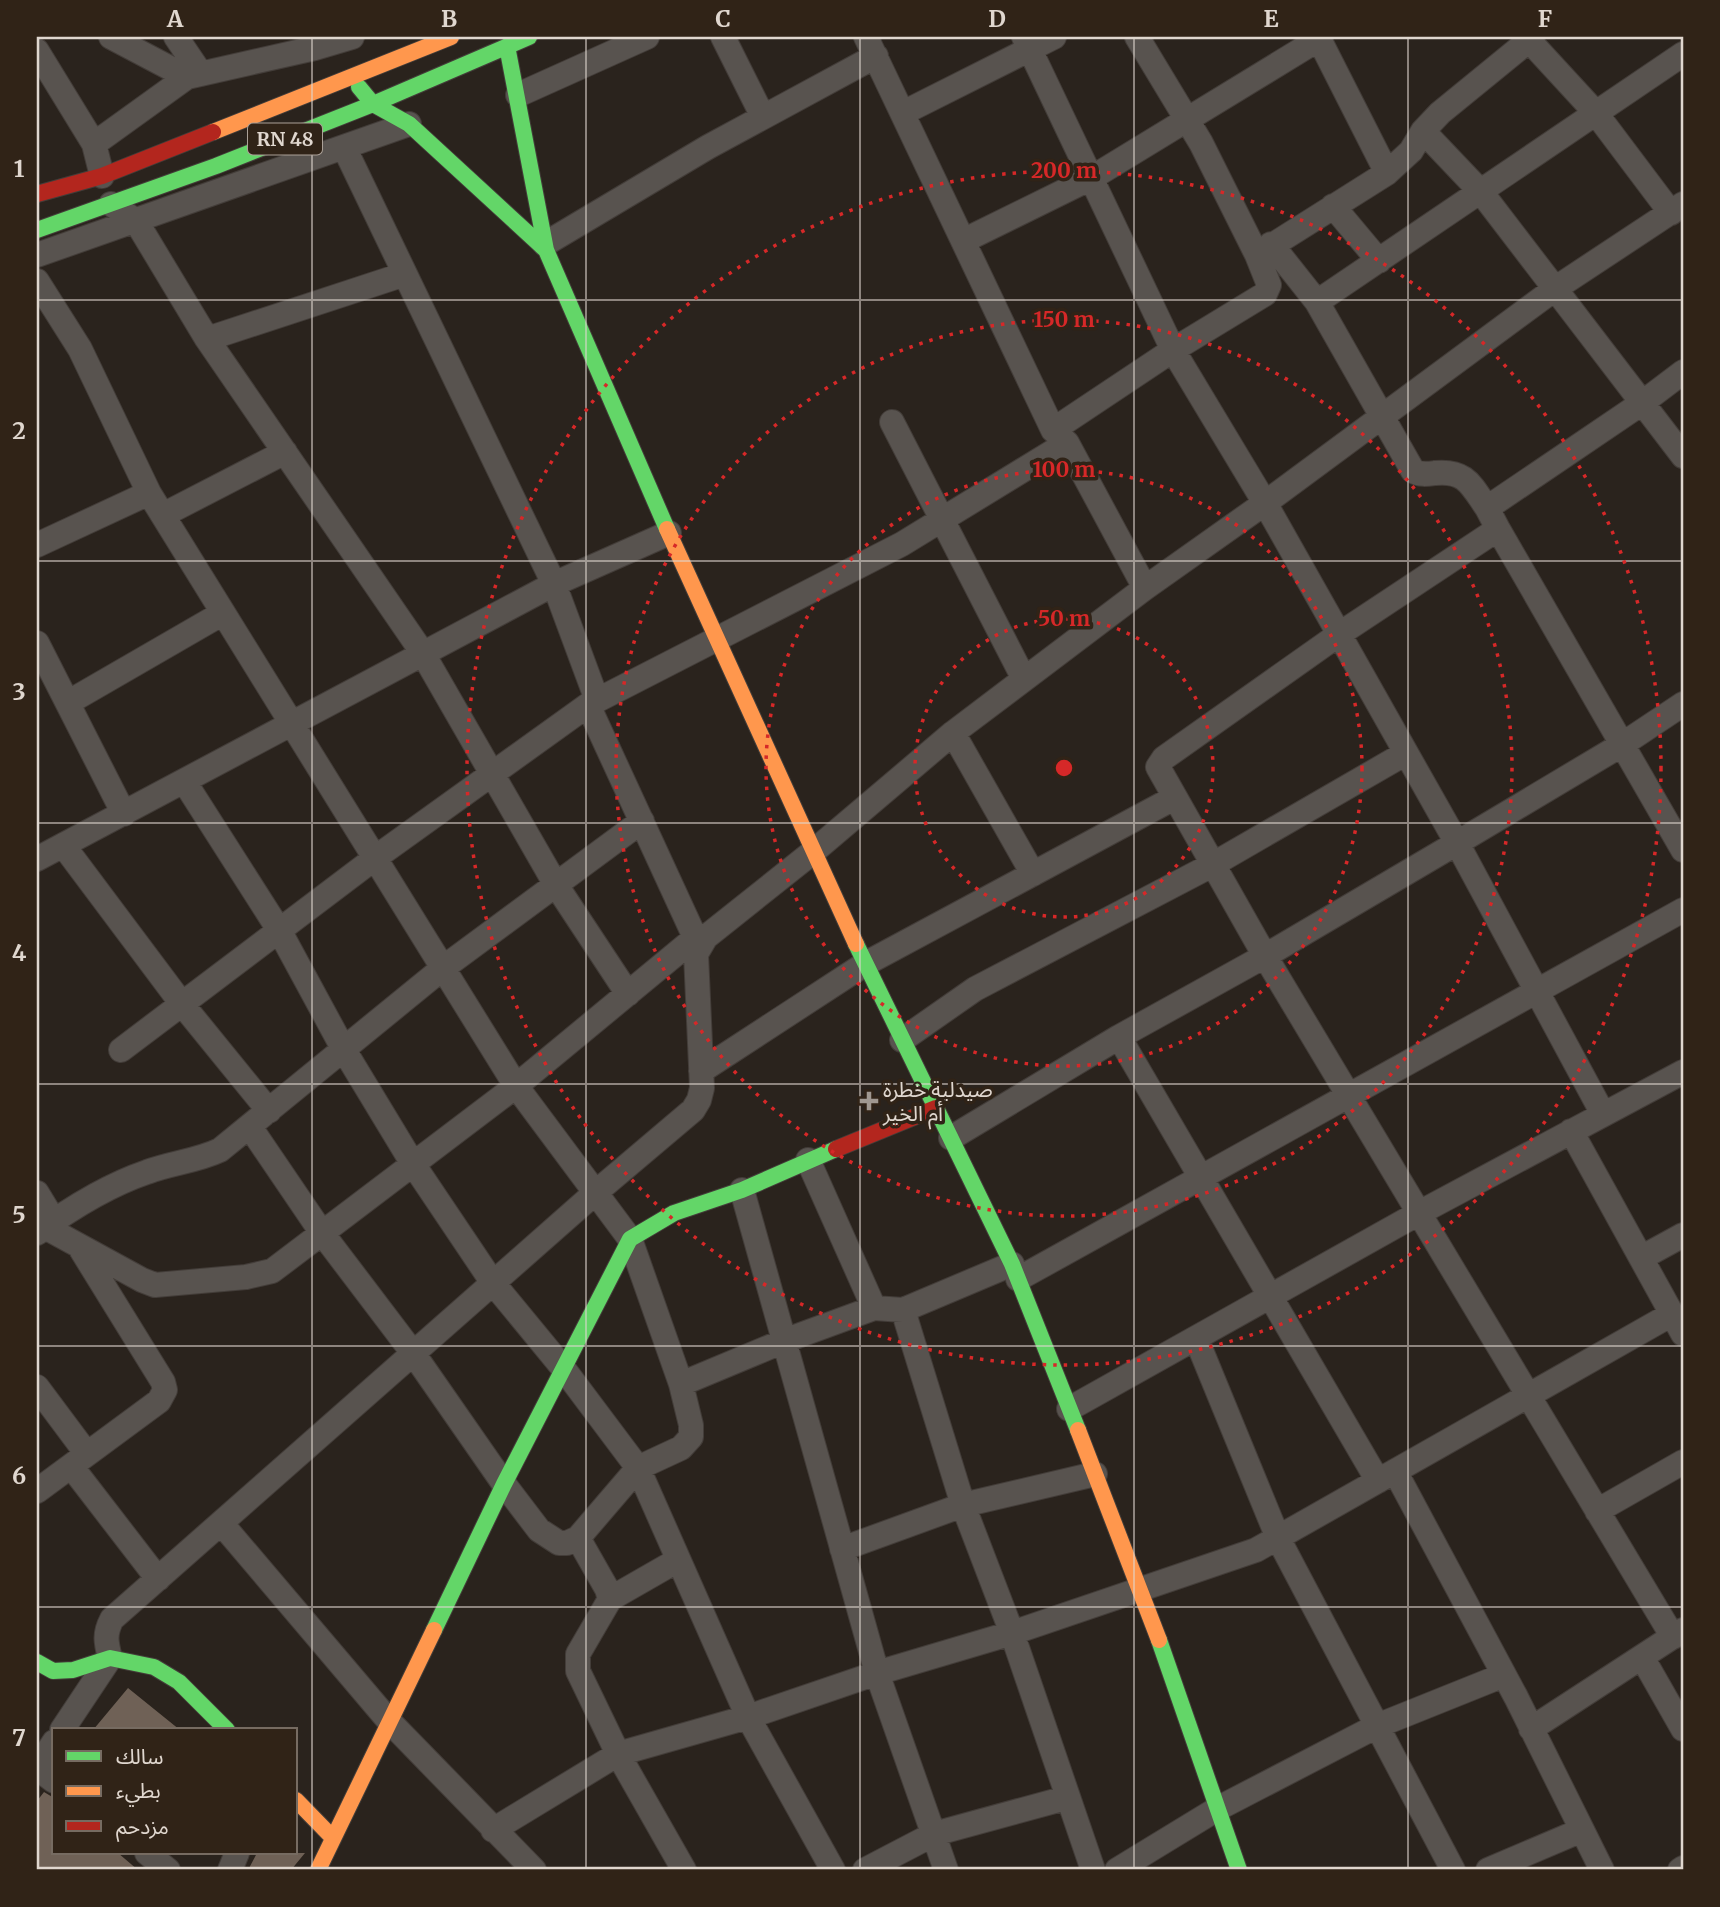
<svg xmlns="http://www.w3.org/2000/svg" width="1720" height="1907" viewBox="0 0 1720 1907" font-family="Merriweather,'Noto Sans Arabic',serif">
  <rect width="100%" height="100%" fill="#2a231d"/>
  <path fill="#6f6156" d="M128,1688l52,42h-87z
    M44,1792l10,6v55h64l20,17h-101v-69z
    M257,1853h48l-14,17h-43z"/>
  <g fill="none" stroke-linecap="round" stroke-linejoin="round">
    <defs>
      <path id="street" d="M111,37l76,40 128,-29 37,-11
        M176,37l25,37
        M723,37l40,80
        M866,37l187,393 14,13 78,145 120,-85 291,-215 127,-84
        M1024,37l149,313 92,153 192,340 146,271
        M1137,37l64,106 56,112
        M1318,37l69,136
        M1526,37l69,75 76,101
        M37,51l57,93 8,32
        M518,95l129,-58
        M903,113l151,-76
        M1423,131l58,61 202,264
        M94,144l93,-67
        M344,147l210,437 43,116
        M111,204l25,17 71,118 215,313 134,233 72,109
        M1333,206l46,55
        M963,241l130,-64 226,-138
        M545,244l163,-97 168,-91
        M1271,244l46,58 366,-248
        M37,255l372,-131
        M37,281l43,68 69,144 367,593 114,153 51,145 10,41v12l-10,11 -43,20 -60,70 -11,5h-8l-20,-13 -35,-46 -91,-131 -91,-120 -72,-106
        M1317,302l96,169c7,4 14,3 22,2 31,-3 36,12 52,35
        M207,339l198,-65
        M892,422l132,257
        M1053,430l120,-80 92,-56 4,-9 -12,-30 130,-82 24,-22 12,-20 17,-18 93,-76
        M163,515l122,-63
        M1498,529l185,321
        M37,545l112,-52
        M37,643l87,171
        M69,702l154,-89
        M588,705l111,241
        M953,733l80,141
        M184,781l95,149 65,120 69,114 80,119 70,85 75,100 110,249 85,153
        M63,845l119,159 87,107
        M37,859l517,-275 115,-51
        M1119,1037l259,444
        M902,1040l73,-51 237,-124 194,-112
        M121,1050l254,-192 213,-153 314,-161 165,-101
        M701,1071l164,-107 309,-166
        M1571,1131l112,203
        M951,1138l168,-101 146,-81 192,-113 166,-99 60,-40
        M808,1160l66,148
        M742,1190l135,483 69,197
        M37,1193l17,28
        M45,1227l97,53 13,5 91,-8 26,-6 244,-185 179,-148
        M37,1233c34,-25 69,-47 110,-61 24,-9 50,-11 73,-22l223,-182 199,-147
        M1641,1258l42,-23
        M1012,1264l-109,46 60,195 49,128 81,237
        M1018,1279l665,-369
        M1196,1338l82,200 175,332
        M681,1384l103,-43 90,-33 29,2
        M37,1387l50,67
        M1069,1409l350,-196 264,-141
        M71,1466l87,113
        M1395,1471l121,226 86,173
        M37,1491l122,-90 6,-11 -2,-8 -84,-136
        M1597,1511l86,-49
        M221,1523l168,198 145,149
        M578,1538l29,51 3,10 -32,55v17l40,83 66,116
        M842,1549l121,-44 132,-31
        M610,1599l68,-39
        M1673,1637l-408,-681 -107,-189 6,-9 174,-123 160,-106 -11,-21 155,-105 41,-31
        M1642,1657l41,72
        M1531,1729l152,-99
        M62,1730l48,-72c-4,-16 -6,-24 2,-39l483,-426 98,-83 6,-10 3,-12 -6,-134 10,-17 108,-86 139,-118 192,-145
        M37,1768l17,-26
        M37,1768l17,13
        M493,1830l125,-76 130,-37 129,-44 135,-40 244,-83 416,-236
        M147,1853l21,17
        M230,1870l7,-17
        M865,1870l69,-36 132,-36
        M1117,1870l100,-61 160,-83 127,-51
        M1488,1870l94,-40
        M1680,1870l3,-2"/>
      <path id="fast" d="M507,46l39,204 121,279
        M359,87l14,17 36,20 137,126
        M37,230l179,-64 157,-62 156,-67
        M856,944l156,320 66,166
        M434,1630l70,-146 126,-245 44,-26 68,-23 94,-41
        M1159,1640l80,230
        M37,1662l16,9 20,-1 37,-12 44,9 25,15 48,48"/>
      <path id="slow" d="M213,132l238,-95
        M667,529l189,415
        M1078,1430l81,210
        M296,1800l36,37
        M318,1870l116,-240"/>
      <path id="jam" d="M37,194l65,-18 111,-44
        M836,1149l100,-41"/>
    </defs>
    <use href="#street" stroke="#433d39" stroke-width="26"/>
    <use href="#fast" stroke="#433d39" stroke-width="18"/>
    <use href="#slow" stroke="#433d39" stroke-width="18"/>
    <use href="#jam" stroke="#433d39" stroke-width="18"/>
    <use href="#street" stroke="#58534f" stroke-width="24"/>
    <use href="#fast" stroke="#63d668" stroke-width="16"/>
    <use href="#slow" stroke="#ff974d" stroke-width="16"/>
    <use href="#jam" stroke="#b3261e" stroke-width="16"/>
  </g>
  <path fill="none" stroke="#e0d7cf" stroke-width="2" stroke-opacity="0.55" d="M312,37v1833M586,37v1833M860,37v1833M1134,37v1833M1408,37v1833M37,300h1646M37,561h1646M37,823h1646M37,1084h1646M37,1346h1646M37,1607h1646"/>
  <g fill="none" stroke="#d62828" stroke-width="3.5" stroke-dasharray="3.5 7">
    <circle cx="1064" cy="768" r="149"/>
    <circle cx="1064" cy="768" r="298"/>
    <circle cx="1064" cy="768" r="448"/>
    <circle cx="1064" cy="768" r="597"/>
  </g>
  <path fill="#a09891" stroke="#302317" stroke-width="2.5" d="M865.5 1090.5h7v7h7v7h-7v7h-7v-7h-7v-7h7z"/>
  <g text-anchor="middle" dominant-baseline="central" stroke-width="7" stroke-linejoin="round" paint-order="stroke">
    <rect fill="#302317" stroke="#aba198" stroke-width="2" x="248" y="123.5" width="74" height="31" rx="5"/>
    <g font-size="19" font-weight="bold" fill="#e0d7cf">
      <text x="285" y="139">RN 48</text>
    </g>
    <g font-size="21" fill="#e0d7cf" stroke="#302317" text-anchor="start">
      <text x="883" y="1089">صيدلية خطرة<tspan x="883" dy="24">أم الخير</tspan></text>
    </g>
  </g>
  <circle cx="1064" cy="768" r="10" fill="#d62828" stroke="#302317" stroke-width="3.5"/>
  <g font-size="21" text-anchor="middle" font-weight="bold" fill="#d62828" stroke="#302317" stroke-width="7" stroke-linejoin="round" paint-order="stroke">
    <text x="1064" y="178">200 m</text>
    <text x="1064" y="327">150 m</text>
    <text x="1064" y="477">100 m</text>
    <text x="1064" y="626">50 m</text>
  </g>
  <rect width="1720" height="1907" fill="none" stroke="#302317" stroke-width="77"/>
  <rect x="52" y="1728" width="245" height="126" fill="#302317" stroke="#766b61" stroke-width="2"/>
  <rect x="66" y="1751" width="35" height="10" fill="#63d668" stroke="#766b61" stroke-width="2"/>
  <text x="116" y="1764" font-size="21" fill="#e0d7cf">سالك</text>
  <rect x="66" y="1786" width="35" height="10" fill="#ff974d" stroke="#766b61" stroke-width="2"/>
  <text x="116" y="1798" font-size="21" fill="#e0d7cf">بطيء</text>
  <rect x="66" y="1821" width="35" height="10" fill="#b3261e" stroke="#766b61" stroke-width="2"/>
  <text x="116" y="1834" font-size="21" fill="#e0d7cf">مزدحم</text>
  <rect x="38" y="38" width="1644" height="1830" fill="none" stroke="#e0d7cf" stroke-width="2.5"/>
  <g font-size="23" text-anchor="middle" font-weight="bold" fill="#e0d7cf">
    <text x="175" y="27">A</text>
    <text x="449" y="27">B</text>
    <text x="723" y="27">C</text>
    <text x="997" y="27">D</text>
    <text x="1271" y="27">E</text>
    <text x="1545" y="27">F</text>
    <text x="19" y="177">1</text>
    <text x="19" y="439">2</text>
    <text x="19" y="700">3</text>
    <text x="19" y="961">4</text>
    <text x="19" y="1223">5</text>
    <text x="19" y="1484">6</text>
    <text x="19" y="1746">7</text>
  </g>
</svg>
